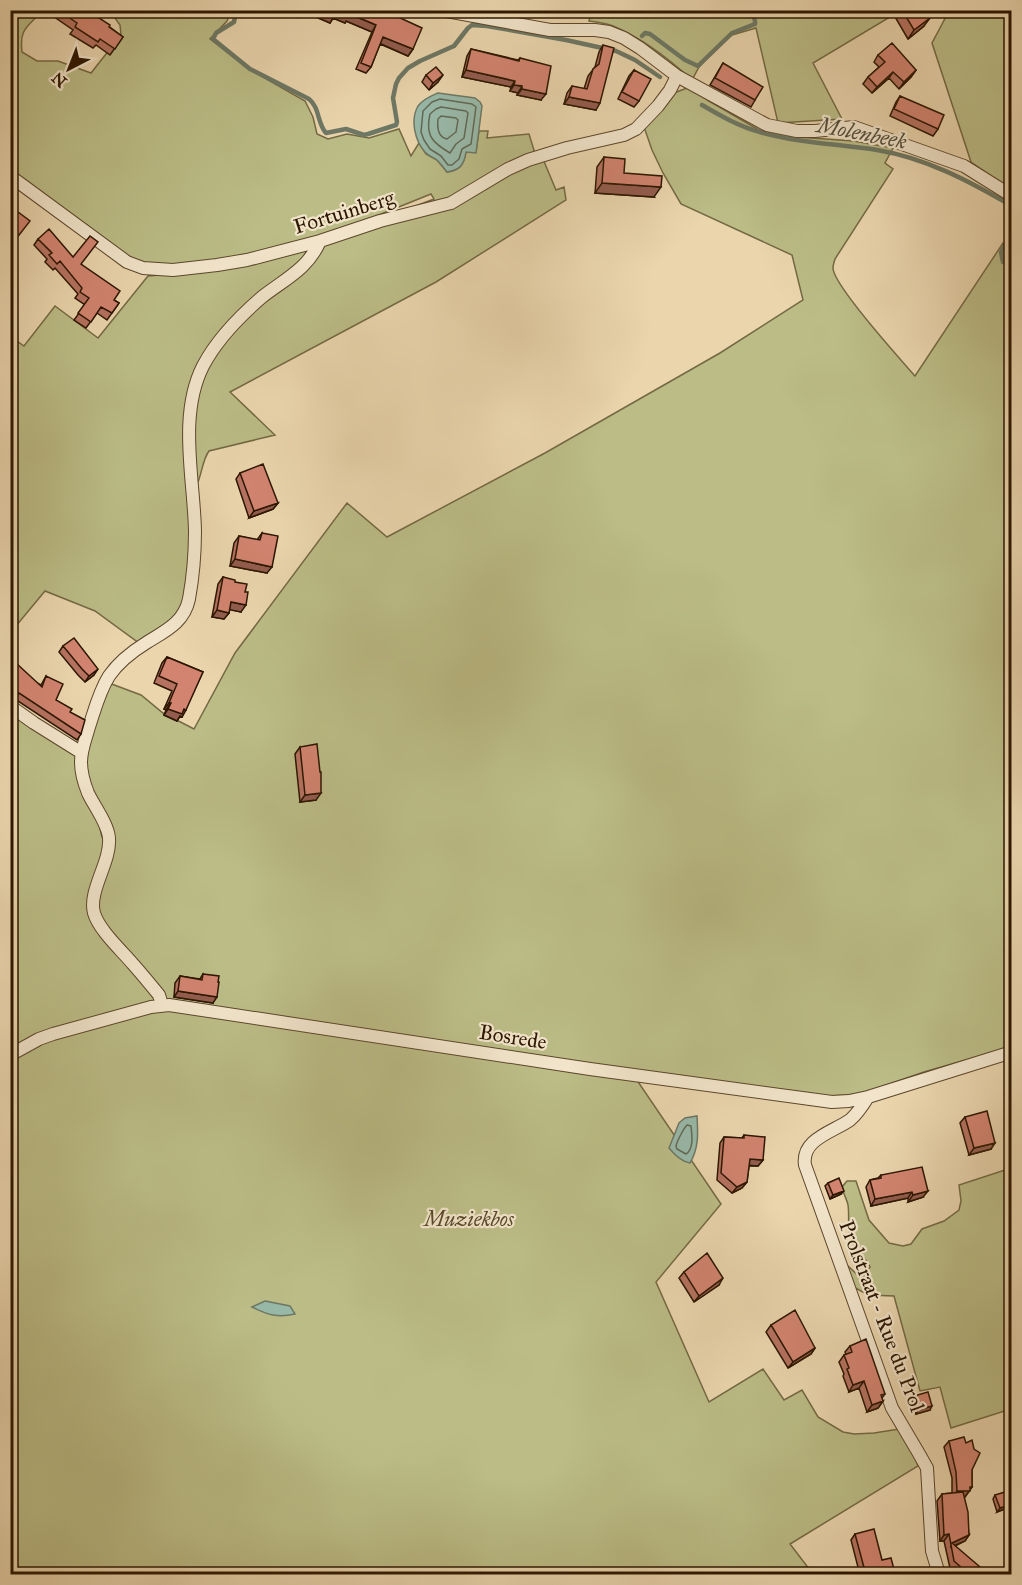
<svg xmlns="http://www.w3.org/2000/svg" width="1022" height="1585" viewBox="0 0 1022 1585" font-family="'IM FELL Great Primer',serif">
  <rect width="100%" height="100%" fill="#ead5ad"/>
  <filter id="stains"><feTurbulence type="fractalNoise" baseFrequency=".00333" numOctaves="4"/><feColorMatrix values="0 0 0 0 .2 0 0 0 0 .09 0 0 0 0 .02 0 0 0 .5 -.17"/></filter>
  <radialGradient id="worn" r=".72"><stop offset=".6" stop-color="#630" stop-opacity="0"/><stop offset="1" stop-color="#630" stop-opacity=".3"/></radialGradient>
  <path fill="#bbbc86" stroke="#746943" stroke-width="1.5" d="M592,10h294l4,7 -77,46 29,56 -64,4 -22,-95 -24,7 -23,21 -10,11 -7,13c-23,-21 -50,-42 -79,-54 -8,-3 -16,-4 -24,-5z
    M10,11h32c-14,16 -23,17 -20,41l15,9h21l33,12 30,-38 -1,-10 -10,-14h121l-4,10 -17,18 39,30 56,32 8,16 4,17 11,5 19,-5 22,4 30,-9 12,27 8,-13 7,11 11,6 10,12c13,-2 17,-7 19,-20h10l3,-21h9l-1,7 42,-4 8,26 6,-1 13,31 8,-3 2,13 -130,82 -206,110 45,43 -66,16c-6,8 -7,21 -11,31l-2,1 -4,-60 4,-34 4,-12 12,-22 29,-36 27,-22 34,-25 -5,-4c-33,24 -76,54 -95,91 -18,36 -19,80 -16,120 1,7 3,15 4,22 3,28 5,89 -11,112 -9,13 -28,21 -40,30l-44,-32 -50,-20 -34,41v-295l13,9 31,-40 43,32 50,-62 66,-6 22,-5 96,-27 102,-39 -3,-5 -102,41 -84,22 -35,6 -41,4 -19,-1 -15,-5 -14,-6 -110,-82z
    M949,11h62v179l-40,-28 -39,-119z
    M687,88l5,1 17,12 50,29 24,6 71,5 39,7 -8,15 8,6 -58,90c-1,3 -2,6 -2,9 0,17 68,92 82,108l88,-133 8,4v800l-87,25 -61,21 -15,2 -21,1 -197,-26 91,134 -65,78 53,120 54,-33 21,31 18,-10 16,27 25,15 11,2 20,-1 25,-4 12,17 7,20 -128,78 23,30h-802l-1,-705 4,-7 -3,-3v-149l66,44 22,70 3,13h9l-19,-41 -6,-26v-16l23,-71 32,12 22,18 31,16 41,-76 112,-150 40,34 158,-84 175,-100 83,-53 -11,-45 -111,-51 -18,-31 -11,-23 -8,-23 30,-34z
    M1011,1168v241l-60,19 -11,-41 -20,4 -26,-95 -26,-1 -18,-10 -6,-18 4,-1 14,13 8,-12c-4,-9 -12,-15 -17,-24 -7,-12 -3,-25 -5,-38 -1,-6 -5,-11 -6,-18l5,-6h9l13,39 20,23 14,3 8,-2 11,-15 22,-8 15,-11 2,-9 -2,-16z"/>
  <path fill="#98b9a9" stroke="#6d7865" stroke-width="1.5" d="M438,93l37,5 5,4 2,4 -6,47 -10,-1c-2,13 -6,18 -19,20 -3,-4 -6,-8 -10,-12 -4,-3 -9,-4 -12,-8 -10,-11 -15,-32 -7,-46 5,-7 13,-10 20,-13z
    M697,1116c1,17 2,32 -7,47 -8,-1 -16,-9 -21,-15l10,-25 6,-5z
    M265,1301l25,5 5,8c-17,4 -27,1 -43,-7z"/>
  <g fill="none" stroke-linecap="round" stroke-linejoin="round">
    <path stroke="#626854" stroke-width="1.5" d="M440,99l32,5 4,3 -5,37 -9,5 -3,10 -7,6h-4l-7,-9 -11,-7 -6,-9 -3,-8 2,-21 9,-9z
      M441,107l25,4 2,2 -4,25 -8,6 -6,9c-17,-10 -25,-17 -20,-39l6,-5z
      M441,116l15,2 2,2 -2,12 -9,7c-9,-2 -10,-11 -9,-20z
      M687,1125l4,1c1,9 3,23 -5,28l-9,-5 -1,-3c1,-5 8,-18 11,-21z"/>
    <path stroke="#6d7865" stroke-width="4.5" d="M233,10l2,7 -1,5 -18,11 -3,6 37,30 59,30c11,9 8,24 17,34l20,-4 18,6 4,-1 28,-9 1,-3 -4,-24 3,-14 3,-6 9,-10 12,-7 34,-15 14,-18 4,-3 15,1 79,14 50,11 19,9 25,17
      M642,36l3,-3 5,1 35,26 13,6 34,-33 23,-9v-3l-3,-11
      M702,105c19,11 38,22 58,27 38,11 78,12 117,18 49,8 92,31 135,56
      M1012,232l-11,20 2,10 9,4"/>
    <defs>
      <path id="street" d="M441,10l109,20h45l14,2 15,6 16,10 37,28 90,49 30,6h18l39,-4 110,39 48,30
        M10,176l117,86 16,6 30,2 44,-5 30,-5 73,-19 60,-20 71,-18 57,-34 20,-9 39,-12 57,-13 12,-6 22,-23 12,-16 7,-14
        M10,706l24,17 48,30
        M162,1005l-3,-10c-9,-11 -18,-22 -27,-32 -11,-13 -33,-33 -38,-50 -6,-22 17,-51 15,-75 -1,-14 -15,-32 -21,-45 -4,-10 -7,-21 -7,-31 0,-12 5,-24 8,-35 6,-18 10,-35 20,-51 9,-13 24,-25 37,-33 19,-12 38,-20 43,-44 4,-22 6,-46 6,-68 -1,-52 -17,-116 8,-165 14,-27 37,-50 59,-69 23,-18 46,-28 58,-56
        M10,1055l29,-16 14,-5 98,-27 18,-2 421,64 242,33 17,-1 19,-4 144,-45
        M868,1097c-5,8 -11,17 -18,23 -17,12 -49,19 -45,45l87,243 26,44 9,16 5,83 7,23"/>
    </defs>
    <use href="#street" stroke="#5c462b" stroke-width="14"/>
    <use href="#street" stroke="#f1e4ca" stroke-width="12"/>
  </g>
  <path fill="#b57260" stroke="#2c1600" stroke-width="1.5" d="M52,10h35l36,27 -13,18 -14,-10 -3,3 -23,-14 3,-4 -23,-16z
    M300,10h83l30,39 -5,7 -28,-12 -9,23 -5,6 -10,-4 16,-37 -26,-11 -1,2 -12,-5 -3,5z
    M891,10h35l-2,16 -16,13z
    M603,45l-7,65 -32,-6 3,-11 5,-7 12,3 4,-13 7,-9 4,-15z
    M471,49l47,11 2,-2 21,42 -24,-5 1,-2 -8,-2 1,-4 -49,-10 5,-21z
    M878,55l38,15 -5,7 -12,12 -10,-11 -17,15 -9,-9 5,-7 11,-10 -5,-5z
    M723,63l32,37 -4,7 -41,-22z
    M634,70l5,31 -5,6 -16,-8 11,-23z
    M426,75l12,7 -9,8 -7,-8z
    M900,96l38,33 -5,7 -43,-20 6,-14z
    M604,157l50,40 -59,-4 2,-26z
    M38,239l35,18 8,7 33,36 5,3 -12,17 -10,-7 -11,15 -12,-8 11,-15 -10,-7 3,-4 -23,-26 -2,2 -8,-8 2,-3 -13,-14z
    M240,473l38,30 -5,6 -24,9 -13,-39z
    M262,533l5,40 -37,-7 4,-23 5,-7 18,4z
    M223,577l12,5 6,30 -12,-3v4l-5,6 -12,-2 6,-33z
    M63,646l31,29 -9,7 -7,-7 -19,-23z
    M167,657l36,15 -21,45 -2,-1 -3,5 -13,-6 2,-5 -2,-1 8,-18 -18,-8 8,-20z
    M10,669l31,16 5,-9 10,24 14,12 11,22 -4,6 -62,-41h-5z
    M300,747l16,53 -16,2 -5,-48z
    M203,974l10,29 -39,-6 1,-14 5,-7 20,3z
    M965,1117l26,32 -22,6 -9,-32z
    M744,1135l19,25 -5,6h-9l-2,16 -5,6 -10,5 -15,-13 3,-37 4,-6 18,1z
    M881,1175l42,22 -15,5v-4l-37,8 -5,-19 4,-7 8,-2z
    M828,1183l13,11 -11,5 -5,-13z
    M684,1272l35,13 -25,17 -15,-24z
    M771,1325l44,23 -4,6 -23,14 -22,-36z
    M850,1346l35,48 -3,4 1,3 -5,7 -11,4 -8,-24 -10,4 -6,-16 1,-2 -5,-12 5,-7h2l-1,-3z
    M914,1396l16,14 -14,4 -4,-14z
    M949,1441l17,2 6,27v17l-7,10h-1l5,38 -4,6 -10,5 31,29h-28l-8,-7 -6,-27h-4l-3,-40 5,-7 10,-1v-15l-8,-31z
    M995,1495l15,10 -3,3 -10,4 -4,-13z
    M855,1534l40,39 -1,2h-34l-9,-35z"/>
  <path fill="#935c4e" stroke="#2c1600" stroke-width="1.5" d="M300,10l37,1 13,3 26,11 -4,7 -26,-11 -1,2 -12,-5 -3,5z
    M930,18l-6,8 -16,13 6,-9z
    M383,37l30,12 -5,7 -29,-13z
    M466,70l49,11 -4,6 -49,-10z
    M916,70l-5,7 -12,12 5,-7z
    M893,72l-4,6 -17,15 5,-6z
    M443,75l-5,7 -9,8 4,-7z
    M514,85l8,1 -4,7 -8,-2z
    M522,89l24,5 -5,6 -24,-5z
    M569,97l31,6 -4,7 -32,-6z
    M602,183l59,4 -7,10 -59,-4z
    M278,503l-5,6 -24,9 5,-7z
    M235,559l37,8 -5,6 -37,-7z
    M231,602l15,3 -5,7 -15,-3z
    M217,610l12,3 -5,6 -12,-2z
    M98,669l-4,6 -9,7 4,-6z
    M12,692l7,1 -4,6h-5v-4z
    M169,703h2l-5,7 -2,-1z
    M168,709h16l2,1 -4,7 -2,-1 -3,5 -13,-6z
    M321,793l-5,7 -16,2 5,-7z
    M178,991l39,6 -4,6 -39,-6z
    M995,1143l-4,6 -22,6 5,-7z
    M750,1159l13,1 -5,6 -13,-1z
    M747,1182l-5,6 -10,5 5,-6z
    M844,1191l-3,3 -11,5 3,-4z
    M928,1191l-5,6 -15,5 5,-7z
    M912,1192l-4,6 -37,8 4,-7z
    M723,1278l-4,7 -25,17 5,-6z
    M815,1348l-4,6 -23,14 5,-6z
    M864,1381l-5,7 -10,4 4,-7z
    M883,1401l-5,7 -11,4 5,-7z
    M932,1406l-2,4 -14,4 2,-4z
    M970,1487h2l-7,10h-12l4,-6z
    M1010,1505l-3,3 -10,4 3,-4z
    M949,1534l-5,7h-4l4,-6z
    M969,1535l-4,6 -14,6 1,-4z"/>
  <path fill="#d28470" stroke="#2c1600" stroke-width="1.5" d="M58,10h29l23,15 -1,2 14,10 -8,12 -15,-10 -2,3 -23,-15 2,-4z
    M321,10h62l39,18 -9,21 -30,-12 -12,30 -10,-4 15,-38 -26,-11v2l-13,-5 -2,5z
    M902,10h24l4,8 -16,12z
    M892,43l24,27 -12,12 -11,-10 -16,15 -9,-10 17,-15 -7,-7z
    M603,45l11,3 -14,55 -31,-6 3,-11 15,3 6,-20 6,-5z
    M471,49l48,12 1,-3 31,8 -5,28 -24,-5v-3l-8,-1 1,-4 -49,-11z
    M723,63l40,24 -8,13 -40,-22z
    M436,67l7,8 -10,8 -7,-8z
    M634,70l17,9 -12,22 -17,-9z
    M900,96l44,19 -6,14 -44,-20z
    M604,157l21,2 -1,14 38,3 -1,11 -59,-4z
    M10,176l4,3 -4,5z
    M10,206l20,15 -18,23 -2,-2z
    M49,229l24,28 17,-21 8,6 -17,22 39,27 -6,9 5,3 -7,10 -11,-6 -10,15 -13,-9 11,-15 -9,-6 2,-4 -22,-27 -3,3 -8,-9 3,-2 -14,-14z
    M263,464l15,39 -24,8 -14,-38z
    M262,533l16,3 -6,31 -37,-8 4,-23 21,4z
    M223,577l12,3v2l12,2 -2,8h3l-2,13 -15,-3 -2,11 -12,-3z
    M74,638l24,31 -9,7 -7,-7 -19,-23z
    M167,657l36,15 -17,38 -2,-1 -2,5 -14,-5 3,-6h-2l8,-19 -18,-8z
    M16,663l26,24 4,-11 17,8 -7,16 16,9 -2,3 15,8 -4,14 -62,-41 -7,-1 -2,-2v-21z
    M317,744l3,28h1v21l-16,2 -5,-48z
    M203,974l16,2 -1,6h1l-2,15 -39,-6 2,-15 22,4z
    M987,1111l8,32 -21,5 -9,-31z
    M744,1135l21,2 -2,23 -13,-1 -3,23 -10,5 -16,-14 3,-36 20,1z
    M922,1167l6,24 -15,4 -1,-3 -37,7 -5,-19 11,-2v-3z
    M839,1178l5,13 -11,4 -5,-12z
    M707,1253l16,25 -24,18 -15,-24z
    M795,1310l20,38 -22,14 -22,-37z
    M866,1339l19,55 -4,1 2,6 -11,4 -8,-24 -11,4 -6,-16 2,-1 -5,-13 8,-3 -2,-6z
    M928,1392l4,14 -14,4 -4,-14z
    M964,1437l2,6 6,-3 2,9 6,4 -8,17v17h-2v4h-13l-1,-19 -7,-31z
    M963,1492l5,20 1,23 -17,8 35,30 -1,2h-16l-16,-14 -5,-27 -5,1 -2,-41z
    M1005,1492l5,13 -10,3 -5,-13z
    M874,1529l8,31 9,-2 4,15 -4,2h-25l-11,-41z"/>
  <g text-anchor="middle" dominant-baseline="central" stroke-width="4.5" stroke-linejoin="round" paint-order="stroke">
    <g font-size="21" fill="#2c1600" stroke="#f1e4ca">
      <text transform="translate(344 212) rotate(-17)">Fortuinberg</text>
      <text transform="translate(513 1037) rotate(9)">Bosrede</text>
      <text transform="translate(882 1316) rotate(69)">Prolstraat - Rue du Prol</text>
    </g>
    <g font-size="21" font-style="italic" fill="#574828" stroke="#f1e4ca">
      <text x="469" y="1219">Muziekbos</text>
    </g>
    <g font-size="22" font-style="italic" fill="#524f3b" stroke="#f1e4ca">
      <text transform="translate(862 133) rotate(11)">Molenbeek</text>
    </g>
  </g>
  <rect width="1022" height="1585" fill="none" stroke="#ead5ad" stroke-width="36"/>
  <rect x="12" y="12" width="998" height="1561" fill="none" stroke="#2c1600" stroke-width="3"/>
  <rect x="18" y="18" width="986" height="1549" fill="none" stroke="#2c1600" stroke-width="1.5"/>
  <g transform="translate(69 69) rotate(222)" stroke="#f1e4ca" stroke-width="4.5" paint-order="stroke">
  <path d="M0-4.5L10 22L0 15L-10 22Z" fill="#2c1600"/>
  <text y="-9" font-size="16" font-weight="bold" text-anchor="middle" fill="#2c1600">N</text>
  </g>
  <rect width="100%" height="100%" filter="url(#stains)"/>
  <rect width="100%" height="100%" fill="url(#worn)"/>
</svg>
